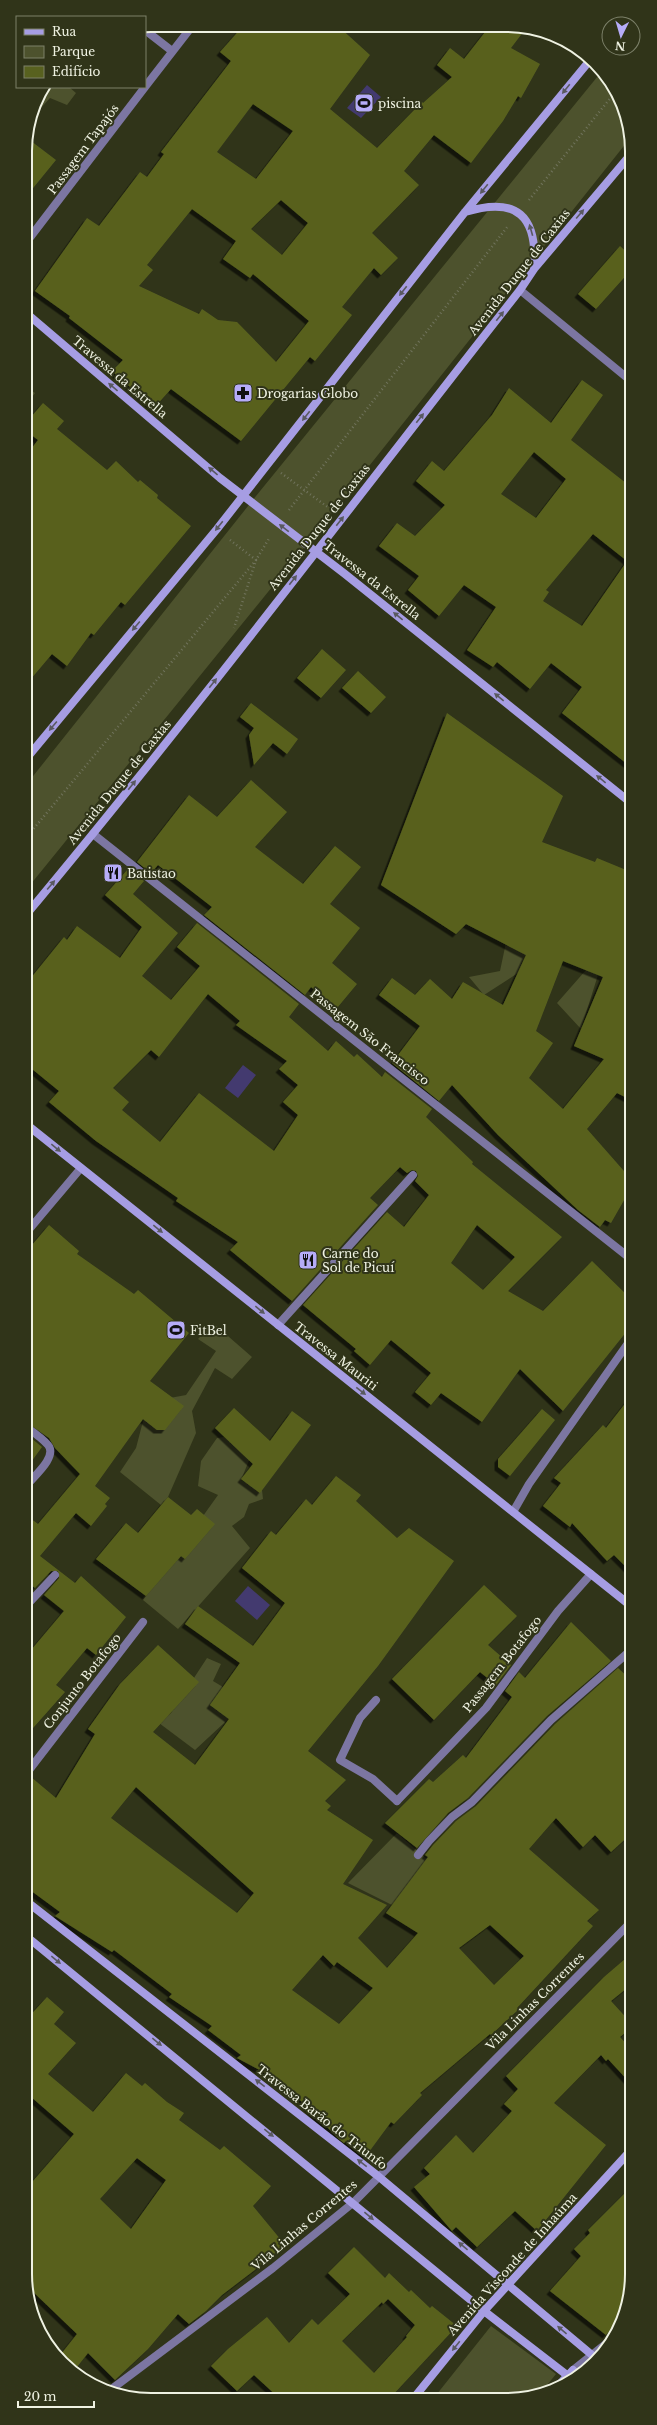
<svg xmlns="http://www.w3.org/2000/svg" width="657" height="2425" viewBox="0 0 657 2425" font-family="'Libre Baskerville',serif">
  <defs>
    <filter id="shadow"><feDropShadow dx="-3.5" dy="3.5" stdDeviation="0" flood-color="#0009"/></filter>
  </defs>
  <rect width="100%" height="100%" fill="#303419"/>
  <path fill="#4d522d" d="M602,71l17,24 12,42 -320,402 -285,351v-105l230,-289z
    M44,87h25l7,6 -9,12 -17,-7 -18,20 6,-23z
    M25,386l10,7 -10,14z
    M508,933l24,6 -14,34 -34,22 -15,-18 31,-6z
    M586,970l12,5 -17,54 -24,-26z
    M213,1323l39,34 -20,22 -17,-11 -23,43 4,22 -28,64 -7,8 -41,-33 16,-24 12,-46 38,-7 30,-44 -18,-12z
    M224,1437l26,21 -9,22 21,10 1,9 -14,5 -5,13 -12,9 18,22 -72,81 -35,-29 75,-105 -20,-9 3,-25 16,-23z
    M207,1658l14,6 -8,17 10,6 14,24 -42,39 -36,-27 12,-10z
    M397,1833l33,29 -38,43 -44,-22z
    M491,2326l65,48 -16,20 -17,5h-90z"/>
  <path fill="#433a6f" d="M367,85l14,12 -20,21 -14,-10z
    M243,1065l13,10 -18,23 -13,-10z
    M248,1586l22,19 -13,15 -22,-19z"/>
  <path fill="#58611f" fill-rule="evenodd" filter="url(#shadow)" d="M243,26h95l32,29 -40,54 47,39 45,-46 1,1 29,-26 -15,-12 13,-17 14,11 25,-32h38l-16,21 29,16 -19,34 -3,-2 -15,25 -32,42 -37,-28 -30,36 15,14 -47,48 26,25 -17,17 -7,-7 -32,39 10,8 -37,46 -5,-4 -69,84 -70,-52 -17,19 -42,-37 11,-11 -54,-42 1,-2 -35,-25 52,-73 12,8 41,-54 7,5 17,-23 -3,-2 70,-91 -11,-9zM253,104l40,27 -37,48 -39,-27zM281,200l27,23 -26,32 -31,-26zM192,209l44,32 -13,18 27,19 3,-4 56,47 -33,41 -39,-40 -19,-2 -16,-11 -3,5 -60,-28 14,-16 -6,-5z
    M27,138l29,22 -31,38v-55z
    M620,246l11,10v14l-35,39 -18,-15z
    M582,380l21,15 -32,45 60,47v280l-69,-54 20,-26 -31,-24 -21,26 -33,-27 -4,5 -26,-17 29,-43 -32,-22 -25,31 -31,-26 11,-14 -40,-30 18,-23 18,13 30,-31 -29,-24 16,-20 12,10 48,-56 17,-27 42,35zM534,452l32,27 -30,39 -35,-24zM593,534l34,27 -45,65 -39,-25 6,-9 -3,-2z
    M43,403l21,18 -7,8 50,41 9,-9 22,21 2,-2 18,15 -1,3 34,28 -66,79 -4,-3 -27,33 -3,-2 -24,33 -15,-12 -27,32v-229l13,-17 -13,-10v-6z
    M322,649l24,21 -25,28 -24,-20z
    M358,671l28,26 -15,16 -29,-25z
    M251,703l47,36 -11,15 -14,-11 -19,22 -5,-30 5,-7 -14,-11z
    M447,713l116,83 -21,46 53,20 2,-4 34,14v105l-7,19 7,4v100l-14,-7 -30,36 44,50v9l-20,35 -6,-3 -5,7 -22,-17 -80,-75 -46,-50 -13,16 -47,-38 28,-37 -41,-31 13,-17 23,17 15,-16 22,20 11,-17 40,23 23,-50 -60,-31 -10,10 -75,-49zM563,961l40,16 -29,69 30,13 -41,50 -34,-31 24,-35 -17,-12z
    M251,780l36,32 -32,35 48,37 32,-38 26,21 -31,37 30,24 -28,35 25,21 -20,24 -26,-21 -6,8 -101,-80 8,-8 -54,-42 -7,8 -14,-11 52,-67 28,22z
    M128,869l16,12 -11,13 45,39 -36,43 29,24 29,-34 -23,-19 20,-24 102,81 -10,13 39,34 8,-10 18,16 3,-3 25,23 3,-5 47,37 -6,8 47,45 -1,2 90,73 -54,54 35,20 49,-50 39,38v27l-68,85 -43,-42 -38,53 -41,-29 -10,12 -16,-13 16,-19 -40,-33 -21,25 -16,-14 2,-2 -53,-44 84,-93 17,15 25,-32 -14,-14 3,-5 -2,-5 -4,-1 -5,3 -7,-6 -30,31 8,7 -86,96 -62,-51 8,-8 -62,-41 2,-3 -82,-57 -47,-39 10,-11 -33,-27v-80l38,-47 3,3 10,-14 43,32 22,-31 -37,-32zM208,994l32,27 -4,4 51,36 -8,8 19,16 -15,17 15,13 -24,36 -75,-58 -39,49 -38,-32 7,-8 -16,-14 38,-38 8,7zM477,1225l38,32 -32,33 -32,-27z
    M49,1225l30,26 -2,3 57,40 4,-4 51,43 -39,48 34,25 -19,24h-8l-14,-11 -48,67 15,12 -5,6 2,2 -16,20 -15,-13 -36,43 35,27 6,-7 45,41 -30,38 -9,-7 -31,37 9,7 -39,44v-80l38,-45 -20,-16 15,-17 -1,-7h-7l-16,17 -9,-7v-66l12,9 42,-50 -25,-26 -6,-10 -23,-16v-170z
    M631,1396v176l-17,-17 -7,6 -35,-38 -2,4 -27,-21 18,-23 -7,-5 49,-53 3,3z
    M234,1408l36,33 22,-30 19,14 -51,68 -19,-14 12,-15 -38,-36z
    M542,1409l13,11 -45,56 -12,-9v-8z
    M26,1434l16,13 -16,22z
    M336,1476l25,19 -5,6 41,37 12,-10 45,33 -76,105 -70,85 38,29 -21,21 6,5 -4,4 46,30 -30,44 44,21 -29,33 29,30 31,-35 -32,-20 42,-56 -3,-2 8,-10 23,-24 20,-15 79,-82 63,-56 14,13v152l-21,19 -16,-17 -12,12 -27,-29 -27,31 70,61 -12,11 6,5 -76,82 2,1 -28,26 -1,-1 -70,59 2,2 -28,29 -3,-2 -25,34 -20,-15 -2,2 -5,-4 -57,-57 -45,-24 4,-3 -33,-25 4,-4 -43,-29 3,-3 -58,-44 -2,2 -57,-36 5,-4 -34,-25v-108l5,-2 25,21 39,-64 -7,-5 32,-45 38,-39 41,37 -46,50 42,33 34,-46 -19,-14 30,-42 -55,-39 13,-18 55,40 32,-43 -43,-35 29,-37 5,4 30,-36 6,6zM136,1787l118,106 -17,20 -126,-95zM490,1925l34,31 -30,29 -35,-37zM323,1955l11,11 3,-4 36,26 -34,36 -47,-34z
    M168,1497l23,18 6,-6 18,15 -30,35 -4,-3 -35,40 -50,-37 30,-36 12,10z
    M484,1585l33,31 -29,29 23,20 -15,20 -16,-13 -46,48 -42,-41z
    M571,1622l40,39 -64,55 -79,82 -20,15 -31,35 -32,-25 44,-44 4,3 30,-27 3,3 46,-61 -7,-6 14,-19 6,6z
    M632,1953v31l-21,17 21,23v3l-12,10 12,13v35l-24,-26 -2,2 -5,-6 -47,48 52,42 -69,86 -22,-20 -38,36 -21,-20 -4,4 -38,-44 16,-13 -6,-6 32,-33 17,18 39,-42 -8,-7 14,-15 -12,-13 98,-99z
    M47,1997l17,15 -10,12 22,19 -28,31 45,38 33,-39 16,13 3,-3 22,19 17,11 -5,7 41,30 4,-4 47,40 -18,20 33,40 -64,49 -16,16 -17,13 -11,-10 -30,35 -33,31 -27,-27 -11,14 -16,-13 16,-20 -51,-49v-96l48,-55 -44,-38 -4,4v-80zM137,2158l29,22 -35,49 -31,-30z
    M632,2186v96l-8,33 -18,20 -56,-44 31,-35 -7,-7 16,-16 -2,-3z
    M354,2247l31,31 4,-5 20,19 2,-2 19,18 2,-2 25,20 -67,72h-111l-25,-23 -17,16 -26,-25 17,-17 39,-32 22,26 23,-24 6,6 32,-31 -22,-21zM388,2299l27,26 -9,11 1,1 -33,36 -32,-32 40,-39 1,2z"/>
  <g fill="none" stroke-linecap="round" stroke-linejoin="round">
    <path stroke="#71745d" stroke-width="2.5" stroke-dasharray="1 3" stroke-linecap="butt" d="M529,200l87,-109
      M281,473l48,35
      M289,510l219,-284
      M230,540l26,20 -22,68
      M26,838l230,-278 14,-23"/>
    <path stroke="#7c76a2" stroke-width="8" d="M520,290l111,91
      M278,1325l135,-150
      M26,1427c7,5 16,11 22,18 10,12 -15,32 -22,41
      M513,1512l16,-28 102,-145
      M26,1606l29,-31
      M376,1700l-16,18 -20,42 33,19 24,22
      M26,1774l117,-152
      M418,1855l11,-14 23,-24 20,-15 79,-82 80,-70"/>
    <path stroke="#7c76a2" stroke-width="8" d="M145,30l27,21
      M145,87l48,-62
      M25,244l120,-157
      M93,834l538,425
      M26,1233l55,-65
      M397,1801l89,-93 72,-97 33,-37
      M573,2370l40,-32
      M109,2391l164,-123 81,-66 278,-281"/>
    <path stroke="#a69de3" stroke-width="8" d="M465,212c52,-16 73,4 69,57
      M25,312l195,166 125,96 286,229
      M26,759l191,-230 248,-317 126,-153
      M26,915c170,-204 330,-416 494,-625l14,-21 97,-115
      M26,1124l605,482
      M26,1901l352,275 220,184
      M26,1936l458,375 88,68
      M555,2389l18,-19
      M413,2399l71,-88 148,-162"/>
  </g>
  <defs><path id="oneway-solid" d="M-6-.8H1V-3.2L6.5 0L1 3.2V.8H-6Z"/></defs>
  <g fill="#595960">
    <use href="#oneway-solid" transform="translate(566 89) rotate(129)"/>
    <use href="#oneway-solid" transform="translate(484 189) rotate(129)"/>
    <use href="#oneway-solid" transform="translate(580 214) rotate(-50)"/>
    <use href="#oneway-solid" transform="translate(531 230) rotate(-106)"/>
    <use href="#oneway-solid" transform="translate(403 291) rotate(128)"/>
    <use href="#oneway-solid" transform="translate(500 316) rotate(-52)"/>
    <use href="#oneway-solid" transform="translate(113 387) rotate(-140)"/>
    <use href="#oneway-solid" transform="translate(306 416) rotate(128)"/>
    <use href="#oneway-solid" transform="translate(420 418) rotate(-52)"/>
    <use href="#oneway-solid" transform="translate(213 471) rotate(-140)"/>
    <use href="#oneway-solid" transform="translate(340 521) rotate(-52)"/>
    <use href="#oneway-solid" transform="translate(219 526) rotate(129)"/>
    <use href="#oneway-solid" transform="translate(284 528) rotate(-143)"/>
    <use href="#oneway-solid" transform="translate(293 580) rotate(-52)"/>
    <use href="#oneway-solid" transform="translate(398 616) rotate(-141)"/>
    <use href="#oneway-solid" transform="translate(136 626) rotate(130)"/>
    <use href="#oneway-solid" transform="translate(213 683) rotate(-52)"/>
    <use href="#oneway-solid" transform="translate(499 697) rotate(-141)"/>
    <use href="#oneway-solid" transform="translate(53 726) rotate(130)"/>
    <use href="#oneway-solid" transform="translate(601 779) rotate(-141)"/>
    <use href="#oneway-solid" transform="translate(132 785) rotate(-52)"/>
    <use href="#oneway-solid" transform="translate(51 885) rotate(-50)"/>
    <use href="#oneway-solid" transform="translate(56 1148) rotate(39)"/>
    <use href="#oneway-solid" transform="translate(158 1229) rotate(39)"/>
    <use href="#oneway-solid" transform="translate(260 1310) rotate(39)"/>
    <use href="#oneway-solid" transform="translate(361 1391) rotate(38)"/>
    <use href="#oneway-solid" transform="translate(56 1960) rotate(39)"/>
    <use href="#oneway-solid" transform="translate(157 2042) rotate(39)"/>
    <use href="#oneway-solid" transform="translate(260 2083) rotate(-142)"/>
    <use href="#oneway-solid" transform="translate(269 2133) rotate(39)"/>
    <use href="#oneway-solid" transform="translate(362 2163) rotate(-142)"/>
    <use href="#oneway-solid" transform="translate(369 2216) rotate(40)"/>
    <use href="#oneway-solid" transform="translate(463 2246) rotate(-140)"/>
    <use href="#oneway-solid" transform="translate(562 2330) rotate(-140)"/>
    <use href="#oneway-solid" transform="translate(456 2346) rotate(129)"/>
  </g>
  <defs>
    <symbol id="stadium-square" viewBox="-11 -11 22 22"><rect x="-9" y="-9" width="18" height="18" rx="4" fill="#b6acf8" stroke="#303419"/><path d="M0-5a6.5 5 0 1 0 0 10a6.5 5 0 1 0 0-10ZM-3.5-1.8h7v3.6h-7Z" fill="#111"/></symbol>
    <symbol id="pharmacy-square" viewBox="-11 -11 22 22"><rect x="-9" y="-9" width="18" height="18" rx="4" fill="#b6acf8" stroke="#303419"/><path d="M-2-6h4v4h4v4h-4v4h-4v-4h-4v-4h4Z" fill="#111"/></symbol>
    <symbol id="restaurant-square" viewBox="-11 -11 22 22"><rect x="-9" y="-9" width="18" height="18" rx="4" fill="#b6acf8" stroke="#303419"/><path d="M-5-6h1v4h1v-4h1v4h1v-4h1v5L-1.5 .5V6h-2V.5L-5-1ZM5-6V6H3V1.5H1.5Q1.5-4 5-6Z" fill="#111"/></symbol>
  </defs>
  <g fill-rule="evenodd">
    <use href="#stadium-square" x="353" y="92" width="22" height="22"/>
    <use href="#pharmacy-square" x="232" y="382" width="22" height="22"/>
    <use href="#restaurant-square" x="102" y="862" width="22" height="22"/>
    <use href="#restaurant-square" x="297" y="1249" width="22" height="22"/>
    <use href="#stadium-square" x="165" y="1319" width="22" height="22"/>
  </g>
  <g text-anchor="middle" dominant-baseline="central" stroke-width="4" stroke-linejoin="round" paint-order="stroke">
    <g font-size="12" fill="#eff2e2" stroke="#303419" text-anchor="start">
      <text x="378" y="103">piscina</text>
      <text x="257" y="393">Drogarias Globo</text>
      <text x="127" y="873">Batistao</text>
      <text x="322" y="1253">Carne do<tspan x="322" dy="14">Sol de Picuí</tspan></text>
      <text x="190" y="1330">FitBel</text>
    </g>
    <g font-size="12" fill="#eff2e2" stroke="#303419">
      <text transform="translate(83 149) rotate(-53)">Passagem Tapajós</text>
      <text transform="translate(519 272) rotate(-52)">Avenida Duque de Caxias</text>
      <text transform="translate(120 377) rotate(40)">Travessa da Estrella</text>
      <text transform="translate(319 527) rotate(-52)">Avenida Duque de Caxias</text>
      <text transform="translate(372 580) rotate(38)">Travessa da Estrella</text>
      <text transform="translate(119 782) rotate(-51)">Avenida Duque de Caxias</text>
      <text transform="translate(370 1037) rotate(38)">Passagem São Francisco</text>
      <text transform="translate(336 1356) rotate(38)">Travessa Mauriti</text>
      <text transform="translate(502 1664) rotate(-52)">Passagem Botafogo</text>
      <text transform="translate(82 1681) rotate(-52)">Conjunto Botafogo</text>
      <text transform="translate(535 2001) rotate(-45)">Vila Linhas Correntes</text>
      <text transform="translate(322 2117) rotate(38)">Travessa Barão do Triunfo</text>
      <text transform="translate(304 2225) rotate(-40)">Vila Linhas Correntes</text>
      <text transform="translate(512 2264) rotate(-48)">Avenida Visconde de Inhaúma</text>
    </g>
  </g>
  <path d="M0 0H657V2425H0ZM151 32H506A119 119 0 0 1 625 151V2274A119 119 0 0 1 506 2393H151A119 119 0 0 1 32 2274V151A119 119 0 0 1 151 32Z" fill="#303419" fill-rule="evenodd"/>
  <path fill="none" stroke="#eff2e2" stroke-width="2" d="M151 32H506A119 119 0 0 1 625 151V2274A119 119 0 0 1 506 2393H151A119 119 0 0 1 32 2274V151A119 119 0 0 1 151 32Z"/>
  <rect x="16" y="16" width="130" height="72" fill="#303419" stroke="#7c8069"/>
  <rect x="24" y="29" width="20" height="6" fill="#a69de3" stroke="#7c8069"/>
  <text x="52" y="36" font-size="12" fill="#eff2e2">Rua</text>
  <rect x="24" y="46" width="20" height="12" fill="#4d522d" stroke="#7c8069"/>
  <text x="52" y="56" font-size="12" fill="#eff2e2">Parque</text>
  <rect x="24" y="66" width="20" height="12" fill="#58611f" stroke="#7c8069"/>
  <text x="52" y="76" font-size="12" fill="#eff2e2">Edifício</text>
  <g transform="translate(621 36) rotate(185)"><circle r="19" fill="#303419" stroke="#7c8069"/>
  <path d="M0-3L7 15L0 10L-7 15Z" fill="#b6acf8"/>
  <text y="-6" font-size="11" font-weight="bold" text-anchor="middle" fill="#eff2e2">N</text>
  </g>
  <path d="M18 2401v6h76v-6" fill="none" stroke="#eff2e2" stroke-width="2"/>
  <text x="24" y="2401" font-size="12" fill="#eff2e2" stroke="#303419" stroke-width="3" paint-order="stroke">20 m</text>
</svg>
